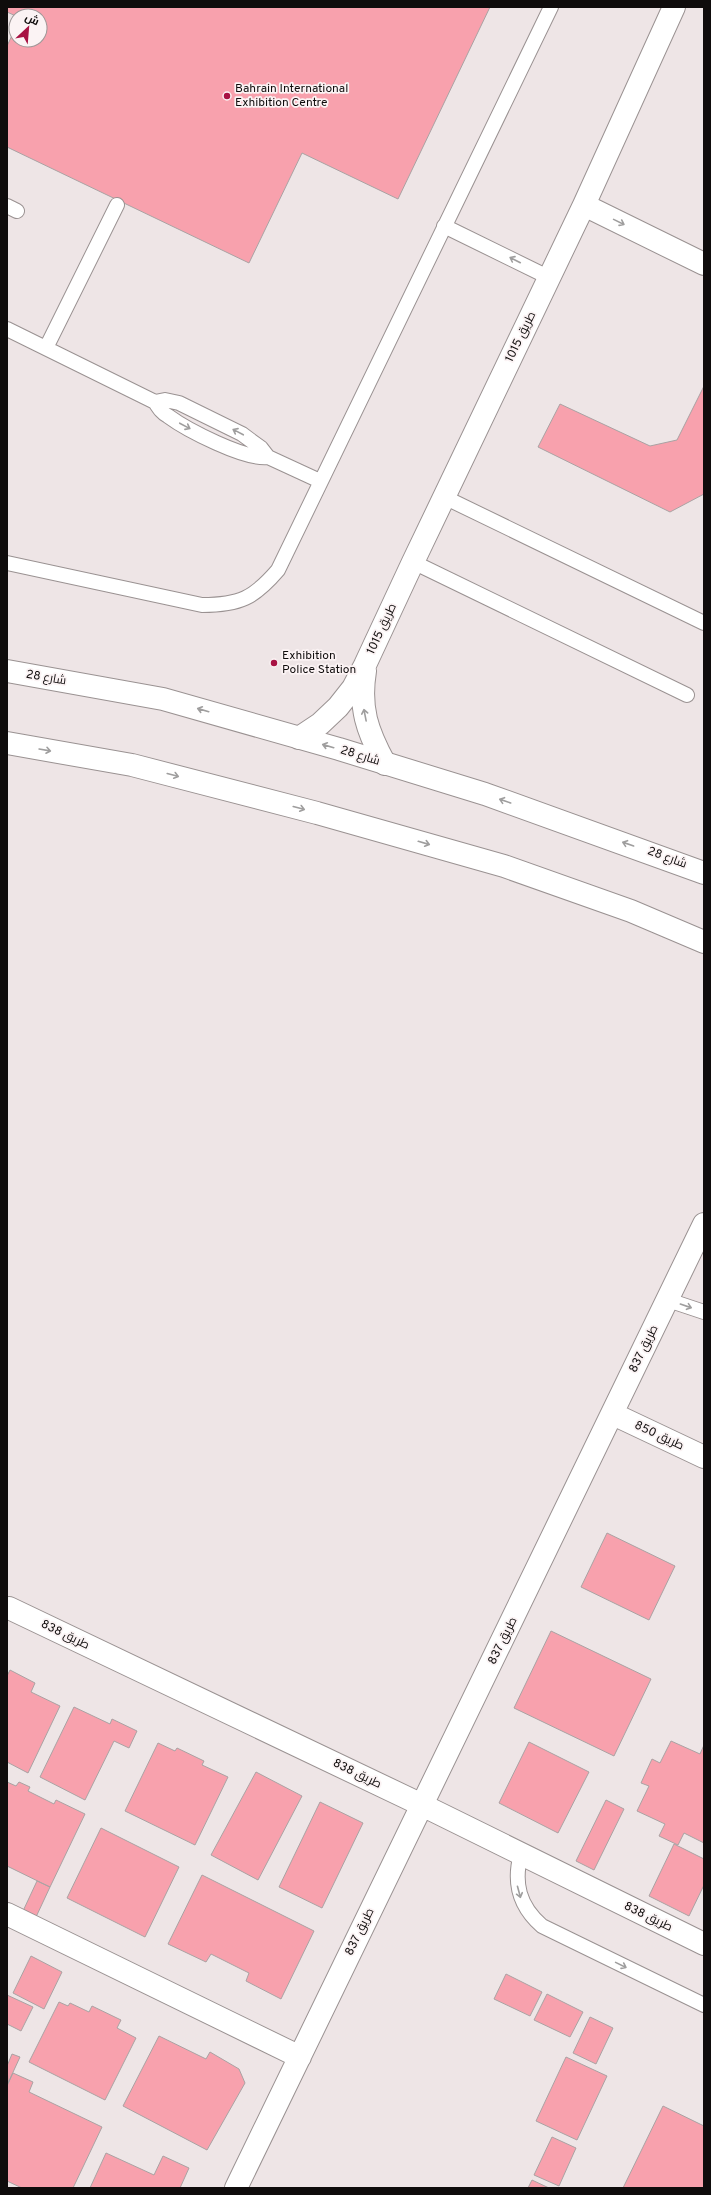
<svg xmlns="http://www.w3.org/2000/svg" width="711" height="2195" viewBox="0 0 711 2195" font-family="Overpass,Cairo,sans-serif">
  <rect width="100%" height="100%" fill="#eee5e6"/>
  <path fill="#f8a1ad" stroke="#aaa2a3" d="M7,7h483l-92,192 -96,-46 -53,110 -242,-116v-101l9,-19v13h24v-24h-24l-9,-4z
    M704,386v108l-34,18 -132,-65 22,-43 90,42 27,-6z
    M607,1533l68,33 -26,54 -68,-33z
    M551,1631l100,48 -37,77 -100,-48z
    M10,1670l25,13 -4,9 29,14 -32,67 -21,-11v-86z
    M74,1707l36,17 2,-5 25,12 -8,17 -15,-7 -29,59 -45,-23z
    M671,1741l29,13 4,-9v98l-20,-10 -6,12 -19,-9 6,-12 -28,-13 12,-25 -8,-3 11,-24 8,4z
    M529,1742l60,30 -31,61 -59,-30z
    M158,1743l17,8 2,-3 27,13 -2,4 26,12 -33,68 -70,-34z
    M256,1772l46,24 -44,84 -47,-25z
    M7,1782l9,4 3,-4 11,5 -2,4 26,13 2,-4 29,14 -35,73 -43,-21z
    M606,1800l18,9 -30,61 -18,-9z
    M320,1802l43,21 -41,85 -43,-21z
    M101,1828l78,39 -34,70 -78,-39z
    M674,1844l30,15v26l-15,31 -40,-20z
    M202,1875l112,56 -33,68 -35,-18 3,-8 -38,-19 -5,8 -38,-18z
    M37,1881l13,6 -14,30 -13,-6z
    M31,1956l31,16 -18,37 -31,-16z
    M506,1974l36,18 -12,24 -36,-17z
    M547,1994l36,18 -13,25 -36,-17z
    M7,1995l26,12 -12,24 -14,-7z
    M59,2002l9,4 2,-3 19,9 3,-6 29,14 -4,8 19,10 -31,62 -76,-38z
    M590,2017l23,11 -17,36 -23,-11z
    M159,2036l47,23 4,-7 29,17 6,14 -38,67 -84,-44z
    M12,2054l8,3 -12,26 -1,-17z
    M566,2057l41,19 -30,64 -41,-19z
    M13,2073l20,9 -4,10 73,35 -29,61h-51l-15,-7v-95z
    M663,2106l41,20v62h-81z
    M552,2137l24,11 -17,38 -25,-11z
    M106,2153l48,22 9,-19 26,12 -9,20h-90z
    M532,2180l17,8h-21z"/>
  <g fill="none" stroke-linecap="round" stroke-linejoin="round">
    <defs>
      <path id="lane" d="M7,206l10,5
        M444,226l106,52
        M7,329l148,73c4,6 7,11 13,14 19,14 77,44 100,41
        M46,348l71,-143
        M155,402l10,-2 14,3 63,31 19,14 7,9 52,24
        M444,497l260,126
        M413,562l274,133
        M7,563l195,42c38,0 52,-7 76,-35l273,-563
        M668,1300l36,12
        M521,1854c-8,29 -2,52 21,72l162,79"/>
      <path id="street" d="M584,205l120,59
        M365,671c-6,37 2,60 20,93
        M299,738l21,-14 18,-17 15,-19 12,-23 48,-103 171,-357 90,-198
        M613,1414l91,43
        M9,1608l413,197 282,139
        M7,1914l293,143
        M236,2188l468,-964"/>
      <path id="secondary" d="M7,671l156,28 176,50 146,45 219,79
        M7,743l125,22 185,48 187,53 127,45 73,31"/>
    </defs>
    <use href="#lane" stroke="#9a9292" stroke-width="16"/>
    <use href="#street" stroke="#9a9292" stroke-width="24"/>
    <use href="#secondary" stroke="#9a9292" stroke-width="24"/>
    <use href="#lane" stroke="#fff" stroke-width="14"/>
    <use href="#street" stroke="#fff" stroke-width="22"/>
    <use href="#secondary" stroke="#fff" stroke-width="22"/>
  </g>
  <defs><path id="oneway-shaft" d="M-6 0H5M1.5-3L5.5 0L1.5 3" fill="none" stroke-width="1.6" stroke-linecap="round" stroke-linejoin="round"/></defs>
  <g stroke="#9f9e9e">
    <use href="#oneway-shaft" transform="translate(619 222) rotate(26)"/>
    <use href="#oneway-shaft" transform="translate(515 260) rotate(-153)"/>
    <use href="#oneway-shaft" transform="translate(185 426) rotate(28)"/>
    <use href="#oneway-shaft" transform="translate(238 432) rotate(-152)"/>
    <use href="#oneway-shaft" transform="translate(203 710) rotate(-164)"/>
    <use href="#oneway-shaft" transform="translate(365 715) rotate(-101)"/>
    <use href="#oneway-shaft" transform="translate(328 746) rotate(-164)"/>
    <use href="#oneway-shaft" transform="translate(45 750) rotate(10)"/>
    <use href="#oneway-shaft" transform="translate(173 775) rotate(15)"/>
    <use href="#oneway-shaft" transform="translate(505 801) rotate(-161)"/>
    <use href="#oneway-shaft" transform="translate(299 808) rotate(15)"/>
    <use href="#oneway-shaft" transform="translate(424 843) rotate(16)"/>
    <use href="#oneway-shaft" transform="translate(628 844) rotate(-161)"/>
    <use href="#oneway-shaft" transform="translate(686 1306) rotate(19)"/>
    <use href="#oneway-shaft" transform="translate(519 1892) rotate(75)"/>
    <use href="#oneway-shaft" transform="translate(621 1965) rotate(26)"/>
  </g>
  <g fill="#a81243" stroke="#fbf3f4" stroke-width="1.5">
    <circle cx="227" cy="96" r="4"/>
    <circle cx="274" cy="663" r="4"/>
  </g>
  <g text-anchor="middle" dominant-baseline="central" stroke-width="3.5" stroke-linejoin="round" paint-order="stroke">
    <g font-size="12" fill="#0f0c0c" stroke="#fbf3f4" text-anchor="start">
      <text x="235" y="89">Bahrain International<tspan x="235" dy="14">Exhibition Centre</tspan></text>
      <text x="282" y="656">Exhibition<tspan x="282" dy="14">Police Station</tspan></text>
    </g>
    <g font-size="12" fill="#0f0c0c" stroke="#fbf3f4">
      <text transform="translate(521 337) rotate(-64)">طريق 1015</text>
      <text transform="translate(382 629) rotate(-65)">طريق 1015</text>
      <text transform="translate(46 678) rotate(10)">شارع 28</text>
      <text transform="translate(360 756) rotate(17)">شارع 28</text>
      <text transform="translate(667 858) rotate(20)">شارع 28</text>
      <text transform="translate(644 1349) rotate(-64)">طريق 837</text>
      <text transform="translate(659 1436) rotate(25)">طريق 850</text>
      <text transform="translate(65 1635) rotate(26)">طريق 838</text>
      <text transform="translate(503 1641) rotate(-64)">طريق 837</text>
      <text transform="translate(357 1774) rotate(26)">طريق 838</text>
      <text transform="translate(648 1917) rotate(26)">طريق 838</text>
      <text transform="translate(360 1932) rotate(-64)">طريق 837</text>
    </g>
  </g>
  <rect width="711" height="2195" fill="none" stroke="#0f0c0c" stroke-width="16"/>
  <g transform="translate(28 28) rotate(26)"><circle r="19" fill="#fbf3f4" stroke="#9d9797"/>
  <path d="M0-3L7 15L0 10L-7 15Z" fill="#a81243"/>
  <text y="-6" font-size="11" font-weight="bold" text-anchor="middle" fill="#0f0c0c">ش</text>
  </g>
</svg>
